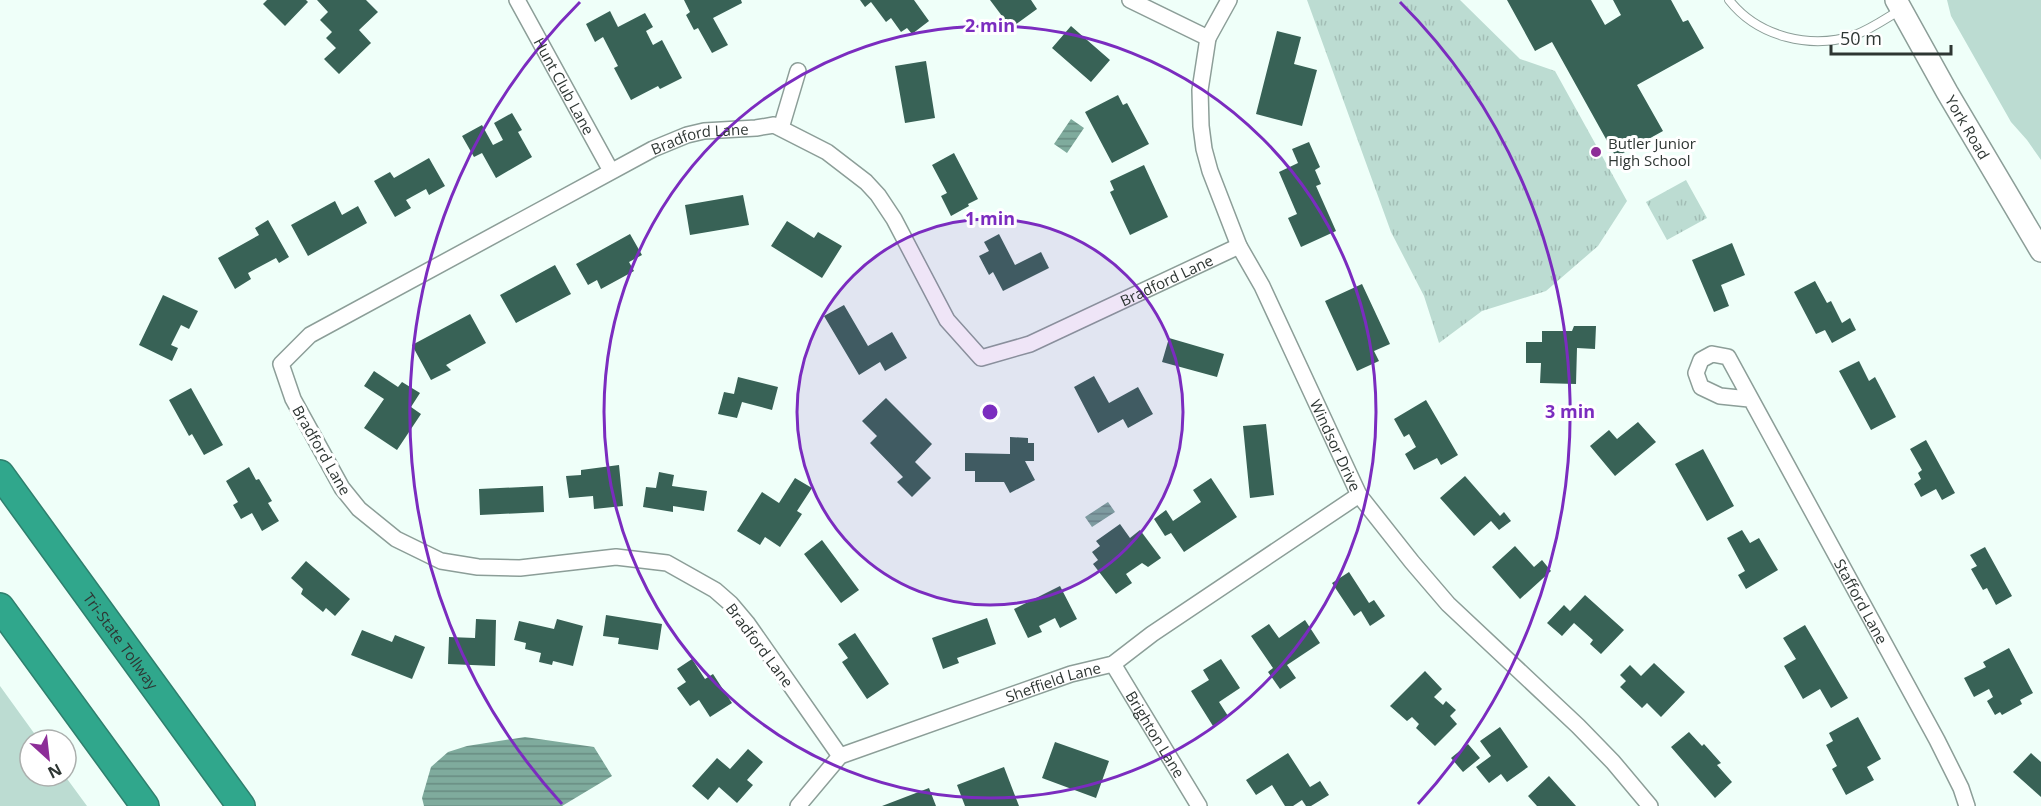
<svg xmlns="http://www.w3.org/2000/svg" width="2041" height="806" viewBox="0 0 2041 806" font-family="'Open Sans',sans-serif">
  <defs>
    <pattern id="park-tufts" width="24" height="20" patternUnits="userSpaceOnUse" patternTransform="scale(1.5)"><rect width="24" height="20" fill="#bcdcd2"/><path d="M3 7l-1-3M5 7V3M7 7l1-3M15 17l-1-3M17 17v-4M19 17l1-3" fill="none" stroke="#a2bdb5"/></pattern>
    <pattern id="water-rules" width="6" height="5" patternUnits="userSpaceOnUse" patternTransform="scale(1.5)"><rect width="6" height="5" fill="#7fab9d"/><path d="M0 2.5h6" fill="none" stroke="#688c81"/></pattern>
  </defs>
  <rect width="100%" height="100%" fill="#effff9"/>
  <path fill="#bcdcd2" d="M1947,0h94v160l-14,-20 -16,-18 -60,-106z
    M0,686l39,54h-9v36h35l22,30h-87z"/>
  <path fill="url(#park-tufts)" d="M1307,0h153l60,59 35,12 72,130 -29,45 -52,45 -64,20 -43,32 -15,-47 -33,-64z
    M1686,180l21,38 -40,22 -21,-38z"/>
  <path fill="url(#water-rules)" d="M1071,119l13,9 -17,25 -13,-9z
    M1108,502l7,10 -23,15 -7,-10z
    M525,737l69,10 18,29 -50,30h-138l-2,-8 9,-31 17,-15 19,-6z"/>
  <path fill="#386256" d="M267,0h39l2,2 -23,24 -22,-22z
    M317,0h49l12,12 -19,18 12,13 -32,31 -15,-15 12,-11 -10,-10 6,-6 -12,-12 8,-8z
    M684,0h57l1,3 -29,15 15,27 -16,8 -14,-25 -4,2 -8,-15 4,-3z
    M860,0h54l15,21 -17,13 -5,-6 -6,4 -10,-14 -5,4 -15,-20 -6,5z
    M990,0h41l6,9 -26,19z
    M1507,0h84l14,25 16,-10 -8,-15h58l12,22 5,-2 16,28 -67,37 26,46 -47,26 -64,-115 -17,9z
    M610,11l8,16 27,-14 8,14 -7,4 7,14 9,-5 20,38 -22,11 -2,-3 -27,14 -17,-32 4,-2 -15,-29 -8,5 -9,-18z
    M1071,26l39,34 -19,22 -39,-34z
    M1277,31l24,6 -7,27 23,6 -15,56 -46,-12z
    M926,61l9,57 -30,5 -10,-57z
    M1118,95l5,10 4,-2 22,41 -37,19 -27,-51z
    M512,113l10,17 -4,2 14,25 -36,21 -14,-25 -8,4 -12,-21 20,-11 11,20 10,-5 -9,-17z
    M1309,142l11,25 -5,3 6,14 -5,2 20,45 -35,16 -13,-29 9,-4 -18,-42 19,-9 -6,-14z
    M954,153l24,46 -10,5 1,2 -18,10 -10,-20 6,-3 -15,-28z
    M429,158l16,28 -16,9 -3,-6 -20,11 5,8 -16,9 -21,-36 16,-9 4,6z
    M1144,165l24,52 -38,18 -20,-43 4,-2 -4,-9z
    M743,195l6,30 -59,10 -5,-30z
    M335,201l7,14 16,-9 9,17 -59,33 -17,-31z
    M268,220l21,37 -10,6 -3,-5 -28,15 3,6 -16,10 -17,-31 41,-23 -4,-7z
    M787,221l27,17 4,-6 24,14 -20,32 -51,-32z
    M630,234l12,21 -13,7 5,9 -33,18 -4,-9 -9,5 -12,-21z
    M999,234l16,31 26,-13 8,16 -46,23 -10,-19 -4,3 -10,-19 10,-5 -5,-9z
    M1732,243l13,32 -24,10 8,21 -15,6 -22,-52z
    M555,265l16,29 -55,29 -16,-28z
    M1815,281l12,22 4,-2 11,22 8,-5 6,12 -24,13 -7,-13 -9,4 -22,-42z
    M1362,284l28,60 -16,7 5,10 -22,10 -32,-70z
    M163,295l35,16 -9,18 -8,-4 -10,20 7,3 -6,13 -33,-16z
    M844,305l24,41 24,-14 15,26 -22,13 -5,-9 -21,13 -35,-59z
    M470,314l16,29 -40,22 5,5 -20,10 -19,-35z
    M1574,326h22l-1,23 -18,-1 -1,36 -36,-1 1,-20h-15v-21h16v-11h30z
    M1169,338l55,16 -7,23 -55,-15z
    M1859,361l10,20 6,-4 21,40 -25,13 -32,-59z
    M374,371l24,16 4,-5 18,11 -9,14 10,7 -24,36 -33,-22 20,-29 -20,-13z
    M1094,376l15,27 29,-16 15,27 -25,14 -5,-9 -25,14 -24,-46z
    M738,377l40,10 -6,23 -30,-8 -5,16 -19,-4 6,-22 10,2z
    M191,388l32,57 -19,10 -12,-21 -3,2 -20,-36z
    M886,398l46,46 -17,18 16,16 -19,19 -15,-15 6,-5 -33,-34 7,-7 -15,-15z
    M1426,400l32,55 -17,10 -4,-7 -23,12 -9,-16 11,-7 -7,-13 -5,3 -10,-18z
    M1638,422l18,20 -41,34 -25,-30 19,-16 8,9z
    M1266,424l8,71 -24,3 -7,-72z
    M1010,437l18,1v5h6v18h-9l10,19 -25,13 -6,-11h-29v-11h-10v-18l45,1z
    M1926,440l29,53 -13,7 -6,-11 -15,8 -7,-13 7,-5 -3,-6 4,-3 -12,-21z
    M1703,449l31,57 -27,15 -32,-57z
    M619,465l4,41 -29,3 -1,-13 -24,2 -3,-22 15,-1v-5z
    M249,467l7,13 3,-1 13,22 -4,2 11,18 -17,10 -10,-18 -11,6 -8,-14 5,-3 -12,-21z
    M659,472l15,3 -2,11 35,5 -3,20 -31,-5v6l-30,-5 3,-20 10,1z
    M1465,476l35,40 4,-4 7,9 -12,9 -8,-9 -17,15 -34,-38z
    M795,478l17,10 -15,23 5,3 -22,33 -15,-10 -5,8 -23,-14 25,-39 17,11z
    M1211,478l26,39 -53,35 -13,-19 -6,3 -11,-17 12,-9 7,11 28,-19 -8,-12z
    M543,486l1,26 -64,3 -1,-26z
    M1120,524l10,14 10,-8 21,28 -13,9 -6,-4 -16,11 6,9 -16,11 -23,-30 5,-4 -6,-8 8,-6 -4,-5z
    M1742,530l8,13 9,-5 19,32 -32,19 -8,-14 7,-4 -18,-33z
    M822,540l37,50 -18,13 -37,-49z
    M1515,546l19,21 8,-7 9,11 -31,28 -28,-32z
    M1985,547l27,49 -16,9 -9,-17 -4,2 -12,-21 6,-3 -7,-11z
    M306,561l44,38 -15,17 -9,-8 -3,4 -22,-18 2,-5 -12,-11z
    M1349,572l20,31 5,-3 11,16 -15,10 -9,-15 -7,5 -22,-33z
    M1060,586l17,33 -17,9 -5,-10 -16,8 3,6 -14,6 -14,-29z
    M1585,595l39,35 -23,24 -11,-10 3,-4 -19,-17 -12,13 -15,-13 17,-18 6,6z
    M606,615l56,9 -4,26 -40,-6 1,-6 -16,-2z
    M987,618l9,26 -39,14 2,5 -16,6 -11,-31z
    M476,619l20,1 -1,46 -47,-2 1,-27 26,1z
    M557,619l26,7 -10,40 -20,-5 -1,4 -13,-3 2,-9 -16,-4 1,-6 -12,-3 5,-19 35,8z
    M1305,620l15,23 -33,22 9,13 -16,11 -12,-17 5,-4 -22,-32 18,-12 10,14z
    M1805,625l43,73 -17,10 -11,-19 -17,10 -19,-33 12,-7 -13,-21z
    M362,630l30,12 3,-7 30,12 -13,32 -61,-24z
    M855,633l34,51 -22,15 -25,-37 6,-4 -10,-14z
    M2009,648l24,45 -13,7 2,4 -20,11 -2,-3 -5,3 -8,-14 6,-4 -4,-8 -15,8 -10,-19 22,-11 -3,-5z
    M692,659l13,20 8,-5 19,29 -22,14 -11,-17 -9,6 -13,-18 9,-6 -9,-13z
    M1221,659l19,29 -21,14 9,14 -15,10 -22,-35 18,-11 -6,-10z
    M1654,663l31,29 -24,25 -14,-14 -5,5 -22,-21 6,-6 -6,-6 10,-10 11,11z
    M1425,671l17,18 -8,8 9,8 3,-4 10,9 -6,6 7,8 -22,22 -19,-18 3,-4 -7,-7 -5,4 -17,-15z
    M1858,717l23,42 -14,8 7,13 -28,15 -14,-26 5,-3 -11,-21 7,-4 -4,-8z
    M1500,727l28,40 -21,15 -6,-8 -12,9 -13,-16 15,-11 -11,-15z
    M1689,732l13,14 2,-2 17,19 -4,2 15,17 -17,16 -44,-51z
    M1055,742l54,19 -13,37 -54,-20z
    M1468,744l12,14 -17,14 -12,-14z
    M748,749l15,13 -16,18 6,5 -16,18 -18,-16 -11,13 -16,-14 25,-28 13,11z
    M1288,753l22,34 10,-6 9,14 -18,11h-5l-4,-6 -9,6h-8l-13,-21 -16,10 -10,-15z
    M2031,753l10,9v35l-28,-25z
    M1004,767l15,39h-54l-8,-21z
    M1549,776l27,30h-39l-9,-10z
    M929,788l7,18h-54z"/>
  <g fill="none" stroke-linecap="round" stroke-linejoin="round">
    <defs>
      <path id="service" d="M1729,0c29,37 82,50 126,35 16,-6 30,-16 45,-25"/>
      <g id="minor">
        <path id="s1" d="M517,0l94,171"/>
        <path d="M1130,0l78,38"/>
        <path id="s2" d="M1229,0l-21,38 -8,52 1,36 3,23 6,22 29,75 23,40 97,209 53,67 36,42 130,122 35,36 37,44"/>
        <path d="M781,128l17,-57"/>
        <path id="s3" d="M1749,399l-29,-3 -19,-9 -5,-14 5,-13 11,-6 16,3 209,383 24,48 6,18"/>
        <path id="s4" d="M1113,664l86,142"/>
        <path id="s5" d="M840,756l-93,-133 -16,-19 -16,-14 -48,-27 -51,-6 -96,11 -42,-1 -37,-6 -45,-22 -37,-30 -17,-21 -49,-89 -12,-35 29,-29 343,-186 34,-14 17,-4 52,-3 18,-3 53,27 39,30 12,13 16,24 53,101 34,38 49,-14 209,-98"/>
        <path id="s6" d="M798,806l42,-50 231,-82 42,-10 39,-30 207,-139"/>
      </g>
      <g id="secondary">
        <path id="s7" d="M1896,0l51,92 94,159"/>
      </g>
      <g id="motorway">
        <path id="s8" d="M0,474l241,332"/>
        <path d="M0,607l145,199"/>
      </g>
    </defs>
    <use href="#service" stroke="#8c9e98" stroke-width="10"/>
    <use href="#minor" stroke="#8c9e98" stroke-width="18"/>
    <use href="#secondary" stroke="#8c9e98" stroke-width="24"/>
    <use href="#motorway" stroke="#2f7f6d" stroke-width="30"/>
    <use href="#service" stroke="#fff" stroke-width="8"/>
    <use href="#minor" stroke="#fff" stroke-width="15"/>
    <use href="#secondary" stroke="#fff" stroke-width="21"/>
    <use href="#motorway" stroke="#30a78c" stroke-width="27"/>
  </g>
  <circle cx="990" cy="412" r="193" fill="#7b2cbf" fill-opacity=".12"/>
  <g fill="none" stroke="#7b2cbf" stroke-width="3">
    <circle cx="990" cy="412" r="193"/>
    <circle cx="990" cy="412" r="386"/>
    <path d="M562 804A580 580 0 0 1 580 2M1400 2A580 580 0 0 1 1418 804"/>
  </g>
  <circle fill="#8d2e98" stroke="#fff" stroke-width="2" cx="1596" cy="152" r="6"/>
  <g text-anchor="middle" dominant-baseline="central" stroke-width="6" stroke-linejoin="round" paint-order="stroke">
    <g font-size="15" fill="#2e3633" stroke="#fff">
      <text stroke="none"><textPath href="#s1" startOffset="98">Hunt Club Lane</textPath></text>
      <text stroke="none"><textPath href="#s7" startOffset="146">York Road</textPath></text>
      <text stroke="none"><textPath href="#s5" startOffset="1234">Bradford Lane</textPath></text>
      <text stroke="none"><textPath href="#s5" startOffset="1832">Bradford Lane</textPath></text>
      <text stroke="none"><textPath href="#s2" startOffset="480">Windsor Drive</textPath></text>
      <text transform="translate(322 450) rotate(60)">Bradford Lane</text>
      <text stroke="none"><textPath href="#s3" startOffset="386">Stafford Lane</textPath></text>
      <text stroke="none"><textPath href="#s8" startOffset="206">Tri-State Tollway</textPath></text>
      <text transform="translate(760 645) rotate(53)">Bradford Lane</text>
      <text stroke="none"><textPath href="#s6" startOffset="291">Sheffield Lane</textPath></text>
      <text stroke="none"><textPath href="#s4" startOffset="82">Brighton Lane</textPath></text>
    </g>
    <g font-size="15" fill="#2e3633" stroke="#fff" text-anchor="start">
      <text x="1608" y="143">Butler Junior<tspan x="1608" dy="17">High School</tspan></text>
    </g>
  </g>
  <circle cx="990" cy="412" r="9" fill="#7b2cbf" stroke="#fff" stroke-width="3"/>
  <g font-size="18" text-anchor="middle" font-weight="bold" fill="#7b2cbf" stroke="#fff" stroke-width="6" stroke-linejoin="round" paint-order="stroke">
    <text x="990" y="32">2 min</text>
    <text x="990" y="225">1 min</text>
    <text x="1570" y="418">3 min</text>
  </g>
  <g transform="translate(48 758) rotate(153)"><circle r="28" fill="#ffffff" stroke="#abafad" stroke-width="1.5"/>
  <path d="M0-4.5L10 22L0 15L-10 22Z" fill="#8d2e98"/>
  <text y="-9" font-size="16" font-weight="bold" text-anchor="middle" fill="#2e3633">N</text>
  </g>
  <path d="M1831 45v9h120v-9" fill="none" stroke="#2e3633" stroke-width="3"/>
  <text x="1840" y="45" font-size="18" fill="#2e3633" stroke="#ffffff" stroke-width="4.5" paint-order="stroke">50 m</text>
</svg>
